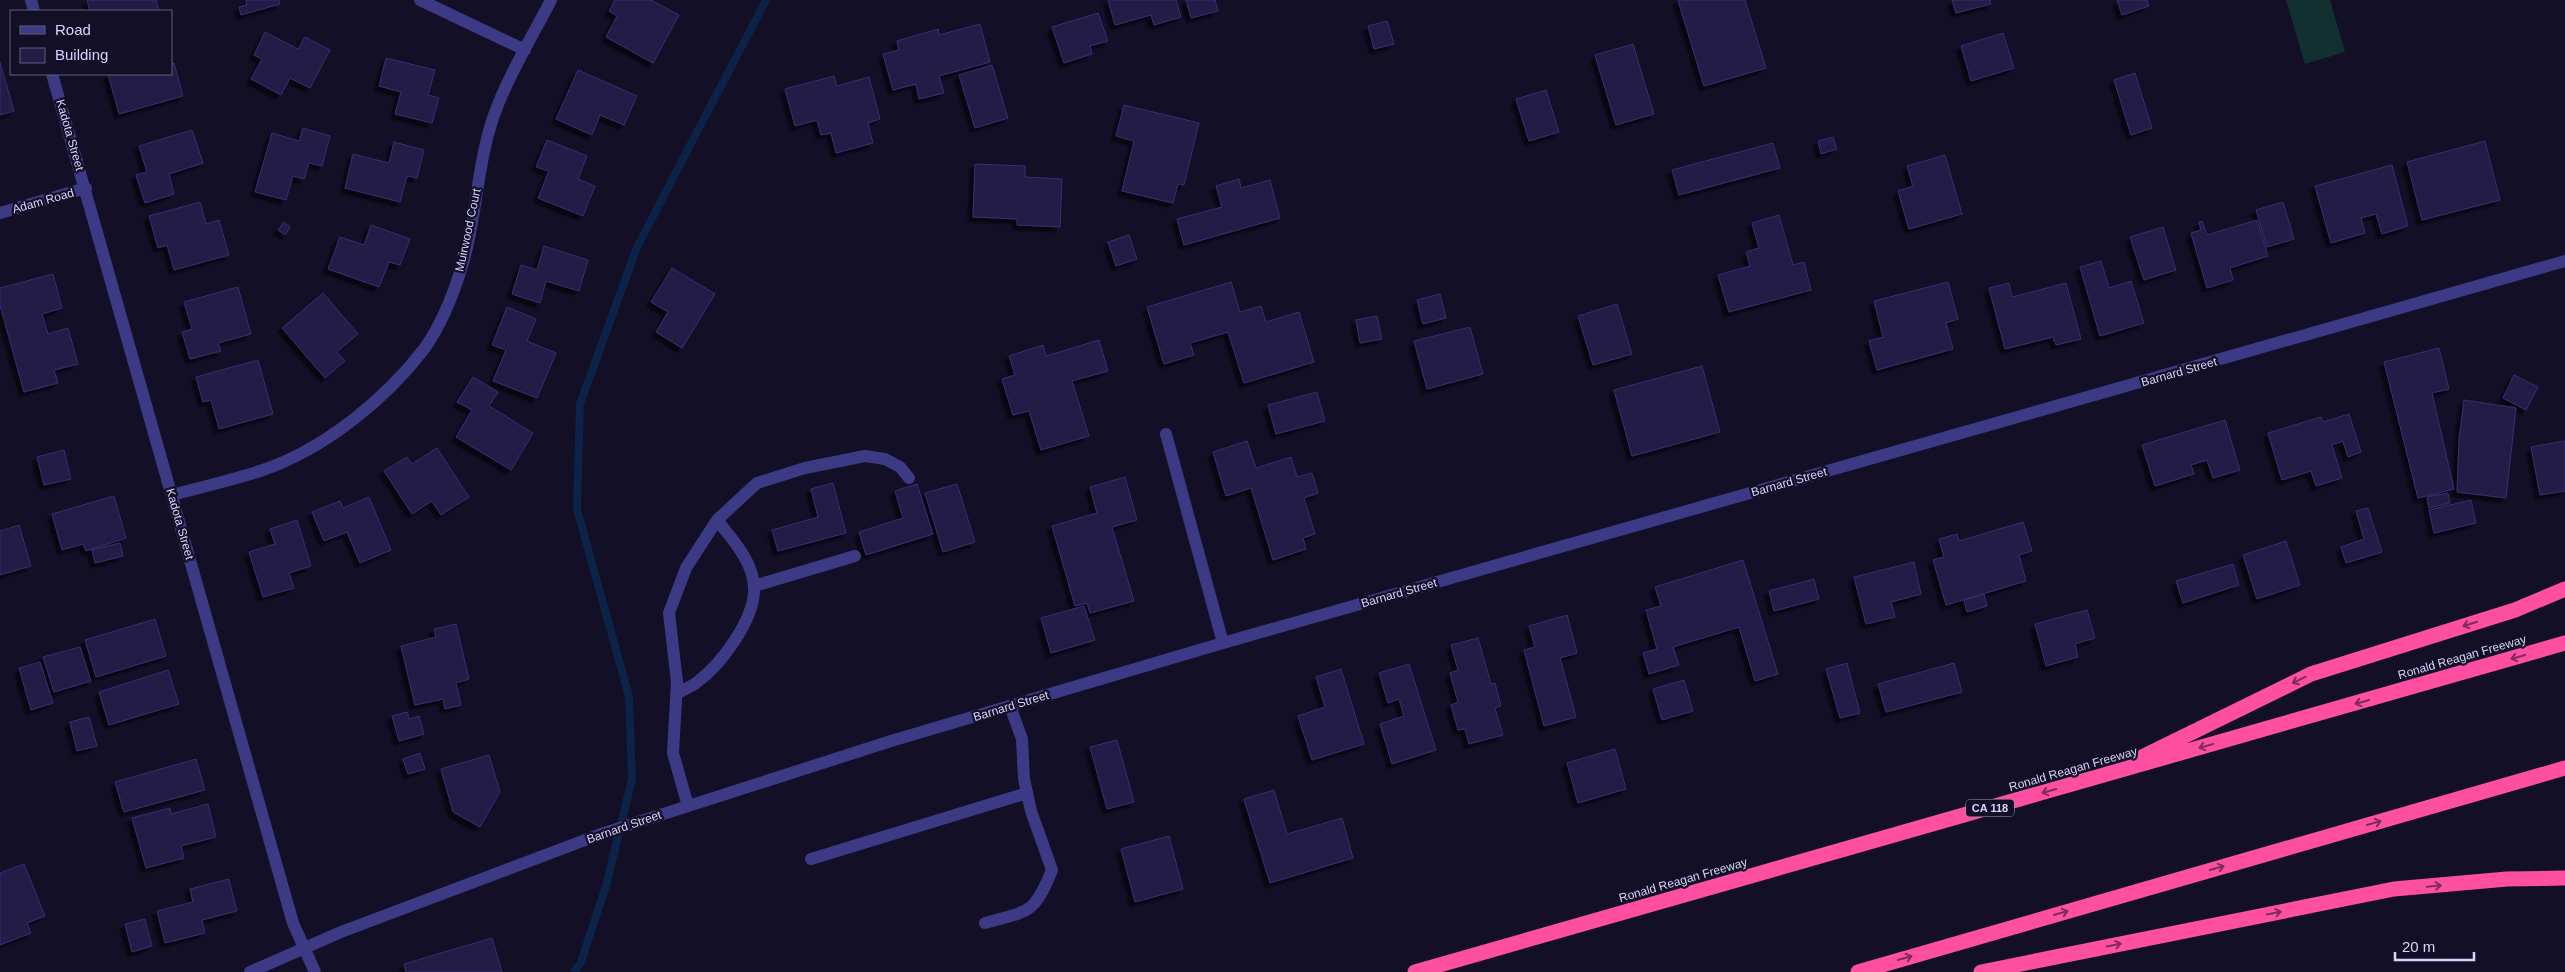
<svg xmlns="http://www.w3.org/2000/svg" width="2565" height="972" viewBox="0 0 2565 972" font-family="Helvetica,sans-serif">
  <defs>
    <filter id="shadow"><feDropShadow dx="-4.5" dy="4.5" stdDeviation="1" flood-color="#0009"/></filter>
  </defs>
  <rect width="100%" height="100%" fill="#130f26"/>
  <path fill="#12302f" d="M2286,0h44l15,52 -40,12z"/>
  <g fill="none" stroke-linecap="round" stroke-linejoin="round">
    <path stroke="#0c2248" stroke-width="8" d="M574,972l7,-10 25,-76 26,-107 -3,-82 -52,-188 3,-105 57,-157 129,-247"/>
  </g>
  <path fill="#241b47" stroke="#3b2d73" filter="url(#shadow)" d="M87,0h69l3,11h-69z
    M246,0h33l1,4 -39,11 -2,-8 8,-2z
    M615,0h36l28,15 -26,48 -47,-26 11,-21 -8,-5z
    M1108,0h68l5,17 -27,8 -3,-10 -36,10z
    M1186,0h29l3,11 -27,7z
    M1678,0h67l21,68 -62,18z
    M1952,0h38l1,4 -35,9z
    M2117,0h30l2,6 -27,9z
    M1098,13l10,28 -18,5 2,8 -28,9 -12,-36z
    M1387,21l7,23 -20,5 -6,-23z
    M980,24l10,38 -51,14 5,17 -25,6 -3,-15 -23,6 -10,-36 16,-4 -2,-9 41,-12 1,6z
    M265,32l33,17 7,-12 25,13 -20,38 -20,-10 -9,17 -30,-16 11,-20 -8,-4z
    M2003,33l11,35 -43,13 -10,-35z
    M1633,44l21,70 -38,11 -21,-70z
    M386,58l49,12 -7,25 11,3 -7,25 -37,-9 6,-22 -22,-6z
    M0,62l14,49 -14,4z
    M174,63l9,33 -64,18 -11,-40h63v-10z
    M992,65l16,53 -33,10 -16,-53z
    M578,70l59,26 -13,29 -24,-10 -8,20 -36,-16z
    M2135,73l17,55 -21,7 -17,-55z
    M834,76l3,10 32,-9 11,42 -12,4 5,20 -37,10 -5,-20 -10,2 -4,-15 -22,6 -10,-37z
    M1546,90l13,42 -30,9 -13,-42z
    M1124,105l75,18 -15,62 -6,-1 -5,19 -51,-12 12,-50 -18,-5z
    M303,128l27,8 -8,30 -13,-3 -5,16 -11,-3 -7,24 -31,-8 17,-59 27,8z
    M192,130l11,33 -34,11 5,20 -29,9 -9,-28 11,-3 -8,-26z
    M1833,137l4,12 -16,5 -3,-13z
    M547,140l40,16 -9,23 17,7 -12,30 -45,-18 11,-27 -13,-4z
    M2485,141l15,59 -78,20 -15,-58z
    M394,142l30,8 -7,28 -10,-2 -7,26 -55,-14 8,-34 36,9z
    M1773,143l7,25 -101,27 -7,-25z
    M1945,155l17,59 -53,15 -11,-38 15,-5 -6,-20z
    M975,164l50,2v11l37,2 -2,48 -43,-2v-6l-44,-2z
    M2392,165l16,61 -26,8 -6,-20 -15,4 4,15 -34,10 -16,-57z
    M1239,179l2,9 29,-8 10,38 -96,27 -7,-26 45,-12 -6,-21z
    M200,202l6,22 13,-4 10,35 -55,15 -7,-25 -9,3 -9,-32z
    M2283,202l11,37 -27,8 -11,-37z
    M1779,215l14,50 11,-3 7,28 -82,22 -11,-37 32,-9 -4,-14 13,-4 -7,-25z
    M2257,220l11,36 -38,12 3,12 -26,8 -16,-55 10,-3 -2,-8 3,-1 5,14z
    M284,222l6,5 -5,8 -7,-5z
    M371,225l39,14 -10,26 -11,-3 -10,25 -51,-18 12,-32 24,8z
    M2163,227l13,43 -32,10 -14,-43z
    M1129,235l8,24 -21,7 -8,-24z
    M544,246l44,14 -9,31 -33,-10 -6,22 -28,-9 9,-29 16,5z
    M2101,261l8,27 22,-7 13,42 -44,13 -20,-69z
    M672,268l43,26 -33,54 -26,-16 12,-20 -17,-10z
    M53,274l9,34 -20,6 6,20 20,-6 10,36 -24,6 4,13 -34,9 -24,-87v-17z
    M1231,282l9,30 21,-6 5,16 33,-10 15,50 -70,21 -16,-51 -38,11 4,12 -30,9 -17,-57z
    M1948,282l10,37 -12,4 7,26 -76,21 -8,-29 14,-4 -9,-36z
    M2009,283l3,14 54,-14 15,56 -25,6 -3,-8 -48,12 -16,-61z
    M238,287l13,47 -33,9 3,8 -31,8 -8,-27 10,-3 -8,-27z
    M323,293l35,41 -21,18 8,9 -20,17 -43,-50z
    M1440,294l6,24 -23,6 -6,-24z
    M1617,304l15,50 -39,11 -15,-49z
    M507,307l29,12 -9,22 29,12 -19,45 -44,-17 13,-31 -14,-5z
    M1377,316l5,23 -22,4 -4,-23z
    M1470,327l13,47 -56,15 -13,-48z
    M1099,340l9,31 -36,10 17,55 -48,14 -12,-39 -16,4 -11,-36 13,-4 -6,-19 34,-11 3,11z
    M2439,348l10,41 -17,4 22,96 -36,9 -34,-136z
    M258,360l15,54 -54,15 -8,-29 -8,2 -7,-25z
    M1702,366l18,66 -88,24 -18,-66z
    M2514,375l24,12 -12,23 -23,-12z
    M473,377l25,15 -9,14 44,27 -22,37 -55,-33 16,-27 -15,-8z
    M1317,392l8,29 -49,13 -8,-29z
    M2464,400l52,8 -10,90 -49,-6 2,-52z
    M2349,414l12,38 -13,5 -5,-16 -11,4 10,33 -26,8 -5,-15 -29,9 -14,-47 53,-16 2,5z
    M2225,420l15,50 -27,8 -6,-18 -16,5 3,9 -39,12 -13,-41z
    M1247,441l9,27 35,-11 6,20 15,-4 6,20 -14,5 11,36 -12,4 3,11 -33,11 -22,-72 -25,8 -13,-44z
    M2565,441v50l-25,4 -9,-48z
    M437,448l32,49 -28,18 -9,-14 -20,13 -28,-43 23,-14 5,7z
    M64,450l7,29 -27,6 -7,-28z
    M1125,477l12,43 -25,7 22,74 -44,12 -3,-10 -12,3 -23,-80 45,-13 -7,-26z
    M833,483l13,50 -68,18 -6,-21 46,-13 -7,-28z
    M917,484l16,50 -67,21 -7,-23 44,-14 -8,-27z
    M957,484l18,58 -32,10 -18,-59z
    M2448,493l2,10 -21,5 -2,-11z
    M114,496l12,42 -40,13 -3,-7 -21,6 -10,-36z
    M369,497l22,53 -31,13 -13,-31 -23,9 -12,-29 28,-11 3,7z
    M2471,500l5,23 -42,10 -5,-23z
    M2368,508l14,44 -36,11 -5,-16 23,-8 -8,-28z
    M297,520l14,46 -22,7 5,15 -31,9 -14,-45 26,-8 -5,-15z
    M2023,522l9,29 -13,4 7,26 -80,24 -13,-45 11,-3 -5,-18 18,-5 2,7z
    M19,525l12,41 -31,9v-44z
    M2286,541l14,44 -43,14 -14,-44z
    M120,543l3,13 -28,7 -3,-13z
    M1743,560l35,114 -23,7 -16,-54 -66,20 6,18 -30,9 -6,-21 14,-4 -11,-39 15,-4 -6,-19z
    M1914,562l7,32 -30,8 4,15 -29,7 -12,-47z
    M2233,564l6,21 -56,18 -7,-22z
    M1814,579l5,20 -45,12 -5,-20z
    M1984,594l3,12 -20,6 -3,-12z
    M1084,606l11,34 -44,13 -10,-35z
    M2087,610l8,28 -20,6 3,13 -32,9 -11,-42z
    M1567,615l10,38 -17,5 16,59 -32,9 -20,-76 11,-3 -6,-21z
    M155,619l11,37 -70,21 -11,-37z
    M456,624l13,55 -13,4 5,22 -16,4 -2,-10 -28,6 -14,-59 35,-9 -2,-8z
    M1478,638l13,46 4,-1 6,23 -6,2 8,27 -34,9 -4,-15 -7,1 -7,-25 7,-3 -8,-29 8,-3 -7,-25z
    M80,647l11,34 -37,11 -11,-35z
    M40,662l13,41 -22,7 -12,-42z
    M1847,663l13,50 -20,5 -14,-49z
    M1954,663l8,29 -76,20 -8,-28z
    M1409,664l27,86 -44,14 -12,-40 24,-8 -5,-17 -11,4 -9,-30z
    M1341,669l23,75 -52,16 -14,-44 27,-9 -9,-30z
    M168,670l11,34 -70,21 -10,-33z
    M1684,680l9,31 -31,9 -9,-31z
    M407,712l2,7 10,-3 5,18 -25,7 -7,-25z
    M89,717l8,29 -20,5 -7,-29z
    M1117,740l17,62 -27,7 -17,-62z
    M1615,749l11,40 -48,14 -11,-40z
    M420,753l5,16 -17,5 -5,-15z
    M489,755l11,37 -20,35 -27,-15 -12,-43z
    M196,759l9,31 -81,22 -9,-30z
    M1274,790l13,44 55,-16 11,40 -83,25 -26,-84z
    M208,804l8,33 -35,9 3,12 -38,10 -14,-50 38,-10 1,6z
    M1169,836l14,53 -48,13 -14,-53z
    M24,864l21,52 -18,7 4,10 -31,12v-72z
    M229,879l8,32 -35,9 3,13 -40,10 -8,-32 36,-9 -3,-13z
    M145,919l7,27 -20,6 -7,-28z
    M492,938l10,34h-96l-2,-8z"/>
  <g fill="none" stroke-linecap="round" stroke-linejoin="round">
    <path stroke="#3d3a85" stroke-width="12" d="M31,0l3,11
      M420,0l105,50
      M52,74l241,849 22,49
      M0,213l86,-25
      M1166,434l57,209
      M172,495c30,-8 61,-15 91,-25 61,-21 122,-70 161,-121 18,-25 30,-56 39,-86 14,-48 14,-99 31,-148 14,-39 38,-78 57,-115
      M754,586l101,-30
      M676,694c7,-4 14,-7 20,-11 25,-18 60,-65 58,-96 -1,-26 -22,-48 -37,-67
      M688,806l-15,-53 4,-71 -8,-69 17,-45 31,-48 40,-37 48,-15 60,-12 20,3 15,8 9,11
      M811,859l216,-66
      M985,923c43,-12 49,-8 67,-53l-21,-59 -7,-32 -2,-40 -12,-33
      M250,972l91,-40 260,-98 290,-93 332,-98 1342,-382"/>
    <path stroke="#ff4fa3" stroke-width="15" d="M2142,757l169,-83 204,-64 50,-21
      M1415,972l1150,-329
      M1858,972l707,-204
      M1981,972l413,-83 113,-10 58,-1"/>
  </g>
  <defs><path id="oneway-shaft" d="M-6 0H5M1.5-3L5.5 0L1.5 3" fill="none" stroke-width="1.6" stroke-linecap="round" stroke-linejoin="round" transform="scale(1.25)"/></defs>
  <g stroke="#7d2c5e">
    <use href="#oneway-shaft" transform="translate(2470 624) rotate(162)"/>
    <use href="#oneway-shaft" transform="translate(2518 657) rotate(164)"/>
    <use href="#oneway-shaft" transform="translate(2299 680) rotate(154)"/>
    <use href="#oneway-shaft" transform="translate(2362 702) rotate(164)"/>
    <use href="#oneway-shaft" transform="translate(2206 746) rotate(164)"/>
    <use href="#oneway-shaft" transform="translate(2049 791) rotate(164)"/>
    <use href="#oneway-shaft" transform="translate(2374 823) rotate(-16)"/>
    <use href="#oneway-shaft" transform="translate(2217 868) rotate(-16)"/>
    <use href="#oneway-shaft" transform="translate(2434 886) rotate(-5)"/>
    <use href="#oneway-shaft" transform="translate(2061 913) rotate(-16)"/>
    <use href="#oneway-shaft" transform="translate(2274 913) rotate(-11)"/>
    <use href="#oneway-shaft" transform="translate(2114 945) rotate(-11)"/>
    <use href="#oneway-shaft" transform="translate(1905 958) rotate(-16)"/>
  </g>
  <g text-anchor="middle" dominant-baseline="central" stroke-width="4.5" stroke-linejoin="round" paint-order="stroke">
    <rect fill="#130f26" stroke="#9e99be" stroke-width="1" x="1966" y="799.5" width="48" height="17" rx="4"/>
    <g font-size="11" font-weight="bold" fill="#d9d4ff">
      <text x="1990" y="808">CA 118</text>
    </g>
    <g font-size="12" fill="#d9d4ff" stroke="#130f26">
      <text transform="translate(70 135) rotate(74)">Kadota Street</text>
      <text transform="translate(43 201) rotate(-16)">Adam Road</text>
      <text transform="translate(468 230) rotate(-78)">Muirwood Court</text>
      <text transform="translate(2179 372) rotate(-16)">Barnard Street</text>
      <text transform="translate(1789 482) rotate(-16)">Barnard Street</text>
      <text transform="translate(180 524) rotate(74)">Kadota Street</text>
      <text transform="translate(1399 593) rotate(-16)">Barnard Street</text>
      <text transform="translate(2462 657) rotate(-16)">Ronald Reagan Freeway</text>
      <text transform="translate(1011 706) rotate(-17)">Barnard Street</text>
      <text transform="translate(2073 769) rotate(-16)">Ronald Reagan Freeway</text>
      <text transform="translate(624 827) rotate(-19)">Barnard Street</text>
      <text transform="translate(1683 880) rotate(-16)">Ronald Reagan Freeway</text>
    </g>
  </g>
  <rect x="10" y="10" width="162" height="65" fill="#130f26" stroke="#625e7d"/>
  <rect x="20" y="26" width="25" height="8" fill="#3d3a85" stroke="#625e7d"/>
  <text x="55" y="35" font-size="15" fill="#d9d4ff">Road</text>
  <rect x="20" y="48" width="25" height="15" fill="#241b47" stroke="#625e7d"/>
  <text x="55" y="60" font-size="15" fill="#d9d4ff">Building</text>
  <path d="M2395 952v8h79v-8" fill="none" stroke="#d9d4ff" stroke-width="2.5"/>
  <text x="2402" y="952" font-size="15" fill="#d9d4ff" stroke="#130f26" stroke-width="4" paint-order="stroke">20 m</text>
</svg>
